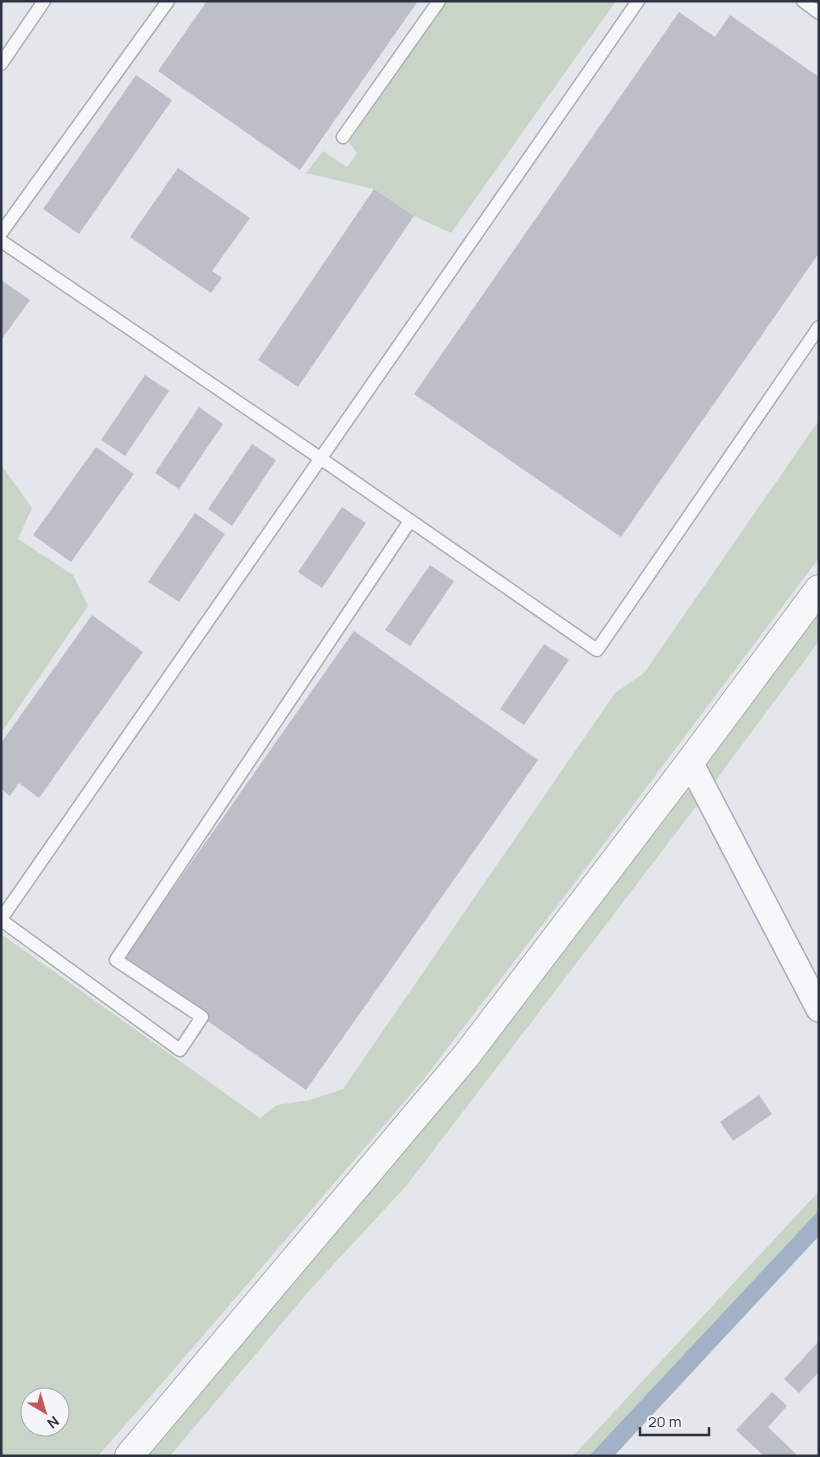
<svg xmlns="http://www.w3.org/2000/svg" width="820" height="1457" viewBox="0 0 820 1457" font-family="Manrope,sans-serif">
  <rect width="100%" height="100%" fill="#e4e6eb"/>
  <path fill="#c8d4c6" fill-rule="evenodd" d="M447,1h169l-165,232 -37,-17 -40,-27 -68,-16 17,-22 24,16 10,-14 -8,-11z
    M819,420v138l-249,331 -147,191 -253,294 -72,82h-97v-522l259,184 17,-13 33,-5 33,-11 272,-396 29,-20zM30,1397h30v30h-30z
    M1,465l31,43 -14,31 55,36 15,31 -87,127z
    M819,607v34l-106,143 -9,-18z
    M686,790l7,3 8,7 -294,385 -99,107 -138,164h-28l531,-658z
    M819,1191v19l-230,246h-16z"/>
  <path fill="#a3b1c7" d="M819,1210v26l-205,220h-25z"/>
  <path fill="#bcbfc7" d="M207,1h211l-118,169 -142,-99z
    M679,12l36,25 15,-22 89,62v176l-198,284 -207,-143z
    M136,75l36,25 -93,134 -36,-25z
    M178,168l72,50 -38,53 10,7 -11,15 -81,-56z
    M374,189l40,27 -116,171 -40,-27z
    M1,280l29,20 -29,40z
    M145,375l24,16 -44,65 -24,-16z
    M199,407l24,17 -44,65 -24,-16z
    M252,444l24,16 -44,66 -24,-17z
    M96,447l38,27 -63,88 -38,-27z
    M342,507l24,16 -44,65 -24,-16z
    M195,513l30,21 -46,68 -31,-20z
    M430,565l24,16 -44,65 -25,-16z
    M92,615l51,37 -104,146 -20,-15 -9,13 -9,-7v-46z
    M354,631l184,129 -232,330 -184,-129z
    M544,644l25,16 -45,65 -24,-16z
    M759,1095l13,19 -39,27 -13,-19z
    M819,1341v31l-20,21 -15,-14z
    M772,1392l15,14 -19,21 30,29h-34l-28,-26z"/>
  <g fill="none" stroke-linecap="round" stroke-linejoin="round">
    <defs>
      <path id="service" d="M803,1l16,12
        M1,64l43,-63
        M343,137l96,-136
        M1,233l167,-232
        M1,241l319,217 277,192 222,-323
        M1,919l637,-918
        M1,920l179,130 22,-33 -86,-57 294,-439"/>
      <path id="minor" d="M690,762l129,247"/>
      <path id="tertiary" d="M129,1456l337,-400 224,-294 129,-173"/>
    </defs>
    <use href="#service" stroke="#a9adb5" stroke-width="15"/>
    <use href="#minor" stroke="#a9adb5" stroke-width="28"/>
    <use href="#tertiary" stroke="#a9adb5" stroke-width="30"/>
    <use href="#service" stroke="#f7f7f9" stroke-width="12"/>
    <use href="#minor" stroke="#f7f7f9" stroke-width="25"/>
    <use href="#tertiary" stroke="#f7f7f9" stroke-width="28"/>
  </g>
  <rect width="820" height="1457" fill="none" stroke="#2d3342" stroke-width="5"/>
  <g transform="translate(45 1412) rotate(142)"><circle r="24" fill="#f4f5f8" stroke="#a4a7af"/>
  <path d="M0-4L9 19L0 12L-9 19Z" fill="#c3565b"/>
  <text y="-8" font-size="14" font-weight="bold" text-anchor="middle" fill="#2d3342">N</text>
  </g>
  <path d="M640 1427v8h69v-8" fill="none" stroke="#2d3342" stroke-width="2.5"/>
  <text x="648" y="1427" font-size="15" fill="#2d3342" stroke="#f4f5f8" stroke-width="4" paint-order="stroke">20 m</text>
</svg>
